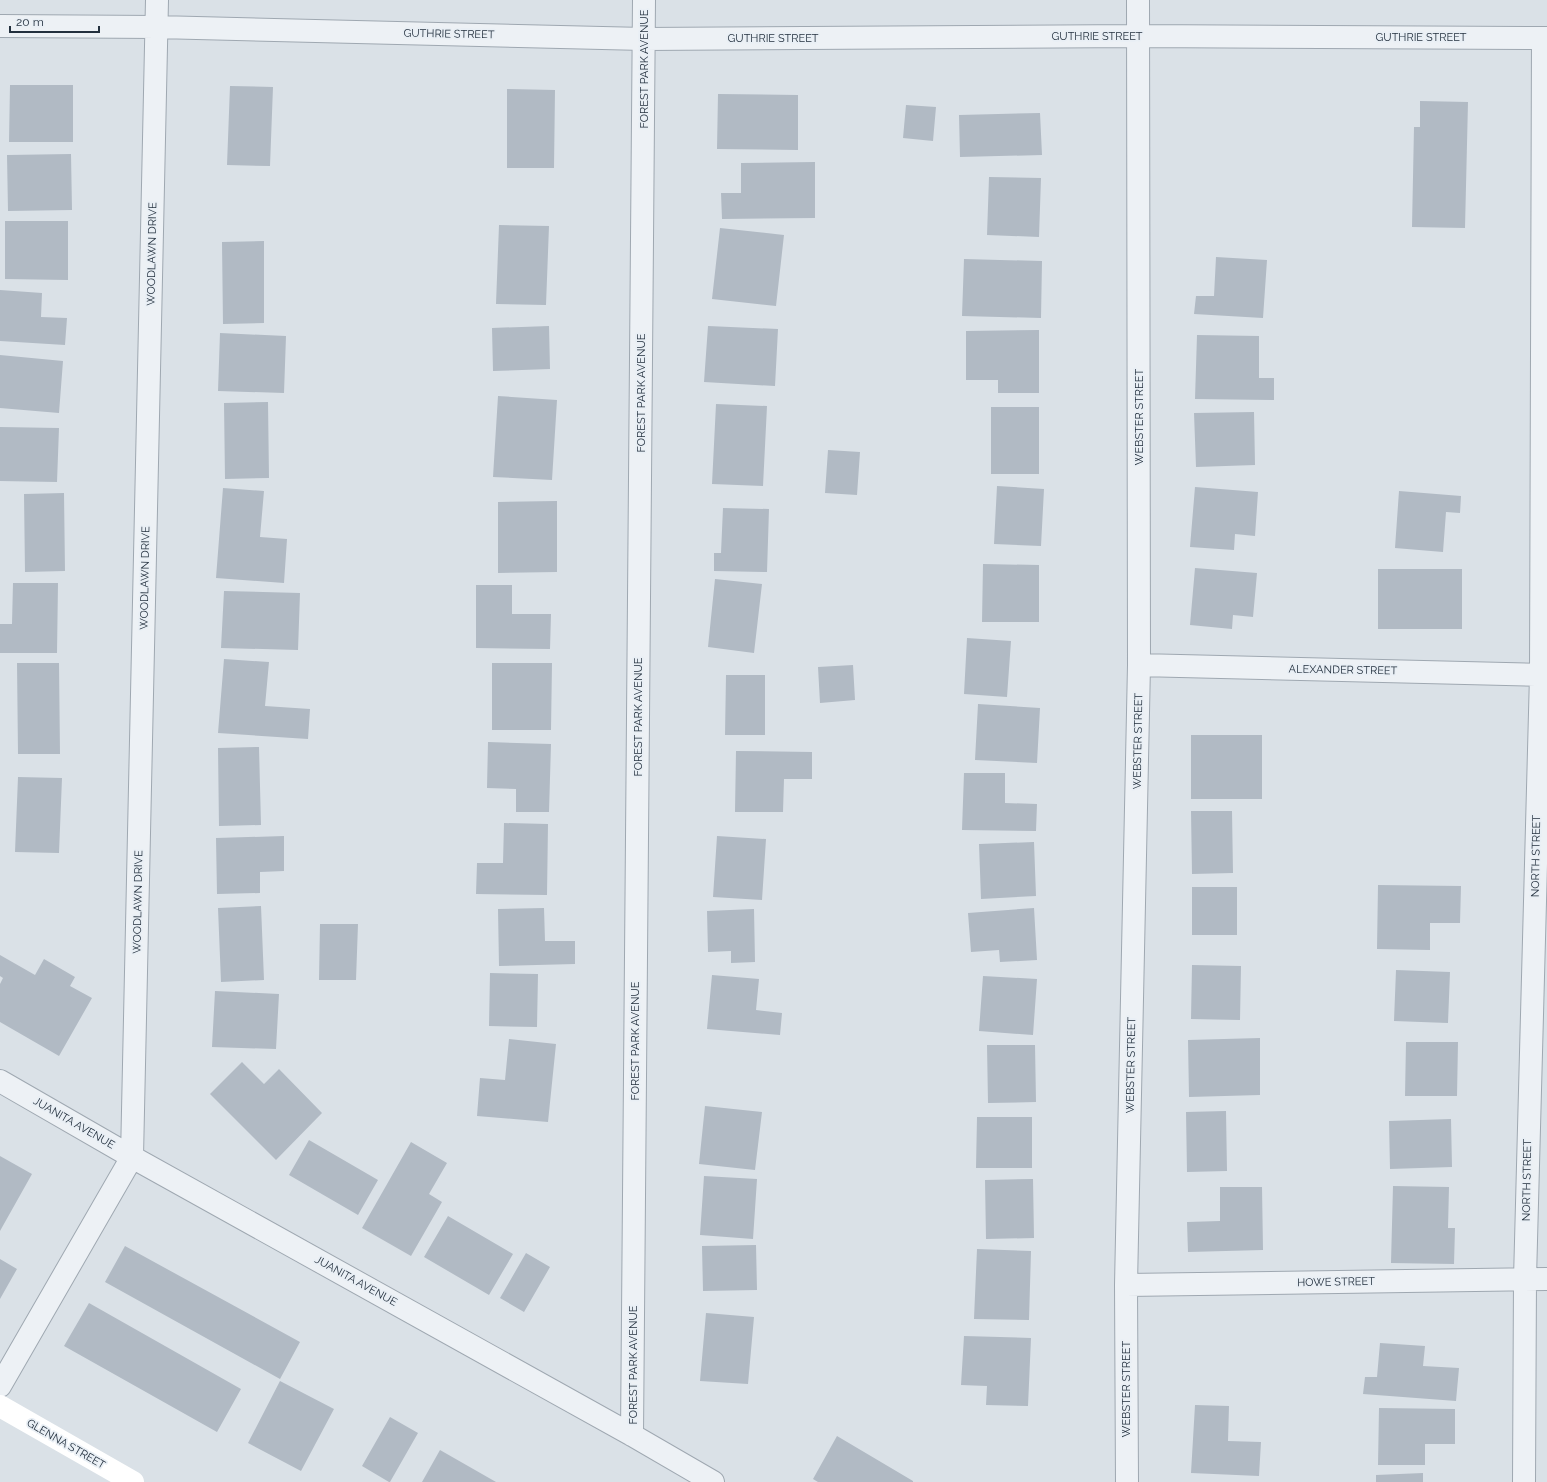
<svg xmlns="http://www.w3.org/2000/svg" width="1547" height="1482" viewBox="0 0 1547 1482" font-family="Raleway,sans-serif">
  <rect width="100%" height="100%" fill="#dae1e7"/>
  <path fill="#b1bac4" d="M10,85h63v57h-64z
    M230,86l43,1 -3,79 -43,-1z
    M507,89l48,1 -1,78h-47z
    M718,94l80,1v55l-81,-1z
    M1420,101l48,1 -3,126 -53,-1 2,-100h6z
    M906,105l30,2 -3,34 -30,-3z
    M1040,113l2,42 -82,2 -1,-42z
    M71,154l1,56 -64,1 -1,-56z
    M815,162v56l-93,1 -1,-26h20v-30z
    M989,177l52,1 -2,59 -52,-2z
    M5,221h63v59l-63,-1z
    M499,225l50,1 -3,79 -50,-1z
    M720,228l64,7 -8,71 -64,-7z
    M264,241v82l-41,1 -1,-82z
    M1216,257l51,3 -4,58 -69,-4 2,-18h18z
    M964,259l78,2 -1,57 -79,-2z
    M0,290l42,3 -1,24 26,1 -2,27 -65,-4z
    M549,326l1,43 -57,2 -1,-43z
    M708,326l70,3 -3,57 -71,-4z
    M1039,330v63h-41v-13h-32v-49z
    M220,333l66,3 -2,57 -66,-2z
    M1197,335l62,1v42h15v22l-79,-1z
    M0,355l63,6 -4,52 -59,-5z
    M498,396l59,4 -5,80 -59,-3z
    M268,402l1,76 -44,1 -1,-76z
    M716,404l51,2 -4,80 -51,-2z
    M991,407h48v67h-48z
    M1254,412l1,53 -59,2 -2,-54z
    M0,427l59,1 -2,54 -57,-1z
    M828,450l32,2 -3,43 -32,-2z
    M997,486l47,3 -3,57 -47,-2z
    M1195,487l63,5 -3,44 -20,-2 -1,16 -44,-3z
    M223,488l41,3 -4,46 27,2 -3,44 -68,-5z
    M1399,491l62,5 -1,17 -14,-1 -3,40 -48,-4z
    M64,493l1,78 -40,1 -1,-78z
    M557,501v71l-59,1v-71z
    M723,508l46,1 -2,63 -53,-1v-18h7z
    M983,564l56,1v57h-57z
    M1195,568l62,5 -4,44 -20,-2 -1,14 -42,-4z
    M1378,569h84v60h-84z
    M715,579l47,5 -8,69 -46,-6z
    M13,583h45l-1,70h-57v-29h12z
    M476,585h36v29h39l-1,35 -74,-1z
    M224,591l76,2 -2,57 -77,-2z
    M967,638l44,3 -4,56 -43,-3z
    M224,659l45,3 -4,44 45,3 -2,30 -90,-6z
    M17,663h42l1,91h-42z
    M492,663h60l-1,67h-59z
    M853,665l2,35 -35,3 -2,-36z
    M726,675h39v60h-40z
    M978,704l62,4 -3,55 -62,-3z
    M1191,735h71v64h-71z
    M488,742l63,2 -2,68h-33v-23l-29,-1z
    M259,747l2,78 -42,1 -1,-78z
    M736,751l76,1v27h-28l-1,33h-48z
    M964,773h41v30l32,1 -1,27 -74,-1z
    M18,777l44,1 -3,75 -44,-1z
    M1191,811h41l1,62 -41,1z
    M504,823l44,1 -1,71 -71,-1 1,-31h26z
    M284,836v35l-24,1v21l-43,1 -1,-56z
    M717,836l49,3 -4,61 -49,-3z
    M1034,842l2,54 -55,3 -2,-55z
    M1378,885l83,1 -1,37h-30v27l-53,-1z
    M1192,887h45v48h-45z
    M261,906l3,74 -43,2 -3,-74z
    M544,908l1,33h30v23l-76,2 -1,-57z
    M1034,908l3,52 -37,2 -1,-12 -28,2 -3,-39z
    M754,909l1,53 -24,1v-12l-23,1 -1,-41z
    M320,924h38l-2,56h-37z
    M0,955l35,20 9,-16 31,18 -5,9 22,12 -33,58 -59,-34v-38l3,-6 -3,-2z
    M1192,965l49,1 -1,54 -49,-1z
    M1396,970l54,2 -2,51 -54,-2z
    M490,973l48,1 -1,53 -48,-1z
    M712,975l47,4 -3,31 26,3 -2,22 -73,-6z
    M983,976l54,3 -4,56 -54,-4z
    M215,991l64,3 -3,55 -64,-2z
    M1260,1038v57l-71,2 -1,-57z
    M509,1039l47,5 -8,78 -71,-6 3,-38 25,2z
    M1406,1042h52l-1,54h-52z
    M987,1045h48l1,57 -48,1z
    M242,1062l22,22 15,-15 43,44 -46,47 -66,-66z
    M705,1106l57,6 -7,58 -56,-6z
    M1226,1111l1,60 -40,1 -1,-60z
    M977,1117h55v51h-56z
    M1451,1119l1,48 -62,2 -1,-48z
    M309,1140l69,40 -20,35 -69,-40z
    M411,1142l36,21 -18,31 13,8 -31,54 -49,-28z
    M0,1156l32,18 -32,57z
    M704,1176l53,3 -4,60 -53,-4z
    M1033,1179l1,59 -48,1 -1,-59z
    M1393,1186l56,1 -1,41h7l-1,36 -63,-1z
    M1220,1187h42l1,63 -75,2 -1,-30 33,-1z
    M448,1216l65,38 -24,41 -65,-38z
    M756,1245l1,45 -54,1 -1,-45z
    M125,1246l175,96 -20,37 -175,-97z
    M977,1249l54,2 -2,69 -55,-1z
    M526,1253l24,14 -26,45 -24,-14z
    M0,1259l17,10 -17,30z
    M89,1303l152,86 -24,43 -153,-86z
    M706,1313l48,4 -6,67 -48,-3z
    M964,1336l67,2 -3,68 -42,-1 1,-19 -26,-1z
    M1380,1343l45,3 -2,20 36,2 -3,33 -93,-7 2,-17h12z
    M280,1381l54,28 -33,62 -53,-28z
    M1195,1405l34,1 -1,35 33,1 -2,34 -68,-3z
    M1379,1408l76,1v35h-30v21h-47z
    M390,1417l28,16 -28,49h-1l-27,-16z
    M837,1436l76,45v1h-95l-5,-3z
    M440,1450l56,32h-74z
    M1423,1473v9h-47v-7z"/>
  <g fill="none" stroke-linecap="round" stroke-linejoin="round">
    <defs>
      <path id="minor" d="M0,26l157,1 487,12 494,-3 409,2
        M1139,665l408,10
        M0,1081l132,76 500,278 81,47
        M1126,1285l421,-6
        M0,1386l132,-229 25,-1157
        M632,1435l12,-1435
        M1127,1482l-1,-197 13,-620 -1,-665
        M1524,1482l1,-203 16,-604 2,-637"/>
    </defs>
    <use href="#minor" stroke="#9fa8b1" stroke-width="24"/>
    <use href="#minor" stroke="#edf1f5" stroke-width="22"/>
    <path stroke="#fff" stroke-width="22" d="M0,1406l133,76"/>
  </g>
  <g text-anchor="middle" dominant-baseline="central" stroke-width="3.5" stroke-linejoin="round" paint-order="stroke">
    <g font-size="11" fill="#23303e" stroke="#e9eff5">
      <text transform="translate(449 34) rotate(1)">GUTHRIE STREET</text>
      <text x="1097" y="36">GUTHRIE STREET</text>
      <text x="1421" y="37">GUTHRIE STREET</text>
      <text x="773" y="38">GUTHRIE STREET</text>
      <text transform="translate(644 69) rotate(-90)">FOREST PARK AVENUE</text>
      <text transform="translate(152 254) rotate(-89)">WOODLAWN DRIVE</text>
      <text transform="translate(641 393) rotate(-90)">FOREST PARK AVENUE</text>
      <text transform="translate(1139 417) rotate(-90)">WEBSTER STREET</text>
      <text transform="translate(145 578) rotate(-89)">WOODLAWN DRIVE</text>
      <text transform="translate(1343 670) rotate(1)">ALEXANDER STREET</text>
      <text transform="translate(638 717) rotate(-90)">FOREST PARK AVENUE</text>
      <text transform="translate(1138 741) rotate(-89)">WEBSTER STREET</text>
      <text transform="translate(1536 856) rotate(-89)">NORTH STREET</text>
      <text transform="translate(138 902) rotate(-89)">WOODLAWN DRIVE</text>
      <text transform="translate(635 1041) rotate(-90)">FOREST PARK AVENUE</text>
      <text transform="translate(1131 1065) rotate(-89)">WEBSTER STREET</text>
      <text transform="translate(74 1123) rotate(30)">JUANITA AVENUE</text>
      <text transform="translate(1527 1180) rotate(-89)">NORTH STREET</text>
      <text transform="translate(356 1281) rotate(29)">JUANITA AVENUE</text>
      <text transform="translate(1336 1282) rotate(-1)">HOWE STREET</text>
      <text transform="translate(633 1365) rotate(-90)">FOREST PARK AVENUE</text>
      <text transform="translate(1126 1389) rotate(-90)">WEBSTER STREET</text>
      <text transform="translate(66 1444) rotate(30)">GLENNA STREET</text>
    </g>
  </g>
  <path d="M10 26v6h89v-6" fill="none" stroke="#23303e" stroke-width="2"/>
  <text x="16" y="26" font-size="12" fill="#23303e" stroke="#e9eff5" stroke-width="3" paint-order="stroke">20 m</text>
</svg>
